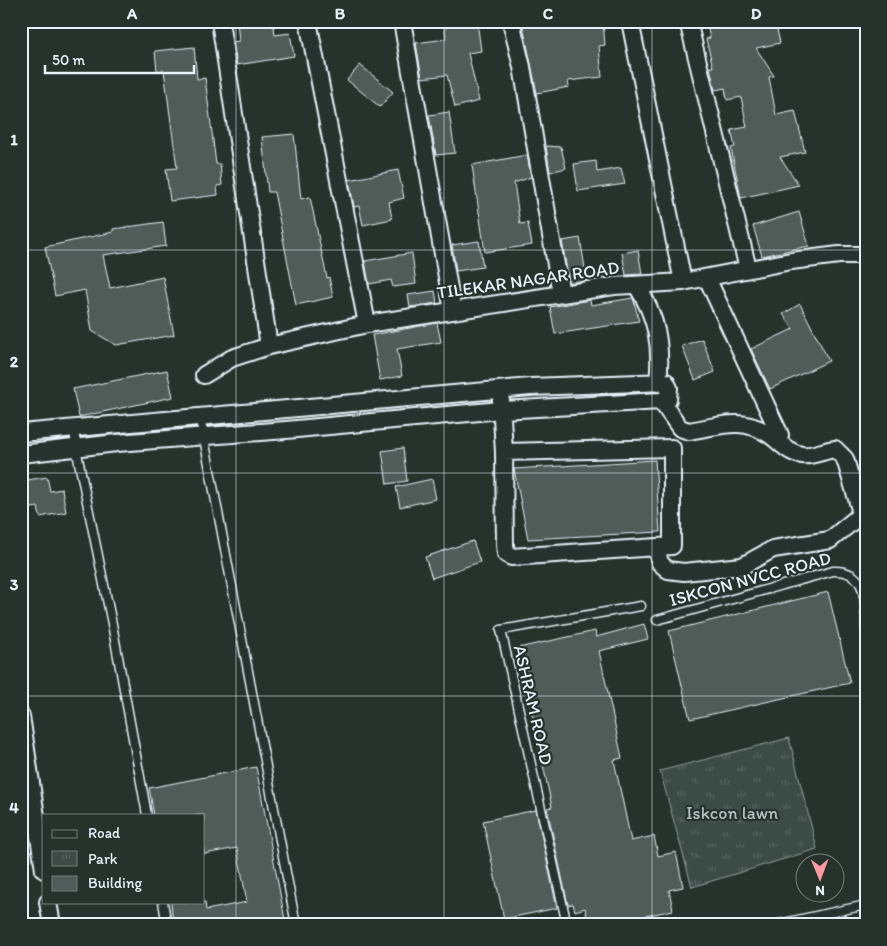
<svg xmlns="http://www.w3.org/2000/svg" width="887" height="946" viewBox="0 0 887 946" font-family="Itim,sans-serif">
  <defs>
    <pattern id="park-tufts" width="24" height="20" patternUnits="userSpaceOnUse" patternTransform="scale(1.25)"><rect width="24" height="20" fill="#3e4b47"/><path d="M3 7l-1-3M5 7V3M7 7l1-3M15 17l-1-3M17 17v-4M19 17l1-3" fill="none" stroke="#5a6562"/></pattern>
  </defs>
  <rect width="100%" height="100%" fill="#26332d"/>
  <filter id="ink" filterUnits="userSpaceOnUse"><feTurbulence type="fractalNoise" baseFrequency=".02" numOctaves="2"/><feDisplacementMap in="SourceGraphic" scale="10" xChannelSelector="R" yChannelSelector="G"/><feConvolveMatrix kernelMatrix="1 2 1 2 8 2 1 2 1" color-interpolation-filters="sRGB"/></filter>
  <g filter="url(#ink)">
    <path fill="url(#park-tufts)" stroke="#939ea0" d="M789,738l28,111 -125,38 -32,-116z"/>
    <path fill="#505c59" stroke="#e8f1f8" d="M237,21h36l2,14 15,-2 4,23 -57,9 -4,-23 6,-1z
      M444,21h33l4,30 -13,2 11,48 -24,6 -8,-32 -25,3 -6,-35 30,-4z
      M522,21h32v4l49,-4 2,24 -6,1 3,31 -34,4 1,6 -32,6z
      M706,21h69l5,22 -24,5 18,28 -5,1 7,38 19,-4 10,41 -25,5 19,28 -58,13 -10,-50 4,-1 -4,-17 16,-3 -6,-30 -14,3 -2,-12 -10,2 -5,-23h3l-7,-28 4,-1z
      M194,47l3,32 8,-1 11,86h4l2,21 -5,1 1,9 -48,6 -4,-32 11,-1 -13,-98 -7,1 -2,-20z
      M360,65l33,27 -13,15 -33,-27z
      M449,112l6,41 -19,2 -7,-40z
      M294,134l7,65 9,-2 17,81 2,-1 4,20 -37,8 -22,-113h-6l-6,-55z
      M546,146l15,1 5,21 -16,4z
      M527,155l4,22 -17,6 6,41 8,-1 4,22 -47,7 -13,-87z
      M596,161l1,11 24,-4 4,16 -47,7 -4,-27z
      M398,170l6,28 -15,4 3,17 -29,6 -4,-19 -5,1 -5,-27z
      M799,212l10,34 -47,10 -9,-30z
      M163,222l3,24 -63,9 7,33 53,-11 11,58 -58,10 -24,-14 -7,-41 -30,6 -10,-49 68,-15v-3z
      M580,238l7,42 -18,3 -7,-42z
      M479,241l4,26 -27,4 -4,-26z
      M638,250l4,24 -16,1 -4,-22z
      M412,253l4,31 -23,3 -2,-7 -22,4 -4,-23z
      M435,291l2,12 -27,4 -2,-12z
      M633,298l6,23 -84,13 -5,-27 40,-7 1,5z
      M800,304l29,57 -59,28 -19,-40 42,-20 -10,-15z
      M437,323l4,19 -44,7 5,27 -22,4 -8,-45z
      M702,339l13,33 -20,8 -13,-34z
      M167,370l6,27 -94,20 -6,-28z
      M403,448l4,33 -20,3 -5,-33z
      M655,460l5,72 -132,7 -14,-70z
      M47,477l3,14 12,-2 4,23 -26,5 -2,-10 -17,3v-29z
      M432,479l4,20 -36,8 -4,-20z
      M473,541l7,21 -48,16 -7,-21z
      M828,592l22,91 -160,36 -21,-88z
      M644,624l4,15 -49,12 23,107 -8,2 17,81 23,-5 4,20 18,-4 7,35 -14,3 4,20 -69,15h-15l-4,-17 -10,3 -2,-7 -5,1 -21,-97 5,-1 -34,-159 77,-17 1,6z
      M256,767l30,158h-113l-2,-23h34l1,8 41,-8 -10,-54 -33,6v-39h-50l-5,-27z
      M536,810l21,98 -53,11 -21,-98z"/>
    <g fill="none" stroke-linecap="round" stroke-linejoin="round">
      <defs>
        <path id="service" d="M200,417l96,508
          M74,427l2,21 36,176 35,191
          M657,620l176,-49c35,-1 32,29 33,57
          M163,902l4,23
          M567,925l-66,-295 140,-24
          M774,925l92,-20"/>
        <path id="minor" d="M220,21l49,325
          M308,21l59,303
          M402,21l51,290
          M511,21l11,46 39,227
          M630,21l53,261
          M688,21l60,248
          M707,278l73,157
          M637,286c20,31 25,60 21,97
          M204,375l28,-17 37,-12 98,-22 247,-38 69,-4 108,-21 48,-6h27
          M501,400l3,52 168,-4v98l-161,11 -5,-3 -1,-9 -1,-93
          M21,433l509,-46 136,-5 3,6 -1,11 -7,2 -160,9 -215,20 -169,13 -96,11
          M656,547l4,16 8,7 16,2 58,-6 31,-17 57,-9 28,-23 2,-8 -15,-50 -10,-10c-10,1 -24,8 -33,6 -14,-2 -22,-13 -32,-20 -28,-19 -50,-9 -81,-4l-9,-3 -19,-27
          M21,716l23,154
          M48,902l4,23"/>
      </defs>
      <use href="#service" stroke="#e8f1f8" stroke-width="11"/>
      <use href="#minor" stroke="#e8f1f8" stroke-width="20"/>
      <use href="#service" stroke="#26332d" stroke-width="8"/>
      <use href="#minor" stroke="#26332d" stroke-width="16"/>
    </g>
  </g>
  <path fill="none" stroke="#e8f1f8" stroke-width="1" stroke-opacity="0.55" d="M236,21v904M444,21v904M652,21v904M21,250h845M21,473h845M21,696h845"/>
  <g text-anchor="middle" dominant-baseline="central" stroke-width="4.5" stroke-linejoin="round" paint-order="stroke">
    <g font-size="18" fill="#e8f1f8" stroke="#26332d">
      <text transform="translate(528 280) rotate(-8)">TILEKAR NAGAR ROAD</text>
      <text transform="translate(750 579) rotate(-15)">ISKCON NVCC ROAD</text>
      <text transform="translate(533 705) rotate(77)">ASHRAM ROAD</text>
    </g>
    <g font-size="18" fill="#b5bfc3" stroke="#26332d">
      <text x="732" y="813">Iskcon lawn</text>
    </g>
  </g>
  <rect width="887" height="946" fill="none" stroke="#26332d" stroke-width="55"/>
  <rect x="42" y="814" width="162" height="90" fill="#26332d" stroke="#747f7e"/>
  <rect x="52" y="830" width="25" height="8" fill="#26332d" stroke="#747f7e"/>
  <text x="88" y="838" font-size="15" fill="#e8f1f8">Road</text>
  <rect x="52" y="851" width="25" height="15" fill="url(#park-tufts)" stroke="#747f7e"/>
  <text x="88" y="864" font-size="15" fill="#e8f1f8">Park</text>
  <rect x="52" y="876" width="25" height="15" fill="#505c59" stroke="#747f7e"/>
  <text x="88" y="888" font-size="15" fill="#e8f1f8">Building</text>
  <g transform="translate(820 878) rotate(179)"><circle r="24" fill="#26332d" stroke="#747f7e"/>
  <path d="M0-4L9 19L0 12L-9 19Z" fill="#ff9aa2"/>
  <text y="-8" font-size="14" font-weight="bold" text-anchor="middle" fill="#e8f1f8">N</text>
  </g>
  <path d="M45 65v8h149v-8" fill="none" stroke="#e8f1f8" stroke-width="2.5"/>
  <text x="52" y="65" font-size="15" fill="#e8f1f8" stroke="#26332d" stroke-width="4" paint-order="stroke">50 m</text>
  <rect x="28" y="28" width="832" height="890" fill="none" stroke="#e8f1f8" stroke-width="2"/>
  <g font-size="16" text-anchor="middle" font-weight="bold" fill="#e8f1f8">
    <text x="132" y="19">A</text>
    <text x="340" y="19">B</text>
    <text x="548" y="19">C</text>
    <text x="756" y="19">D</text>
    <text x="14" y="145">1</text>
    <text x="14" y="367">2</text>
    <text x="14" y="590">3</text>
    <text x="14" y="813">4</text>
  </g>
</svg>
